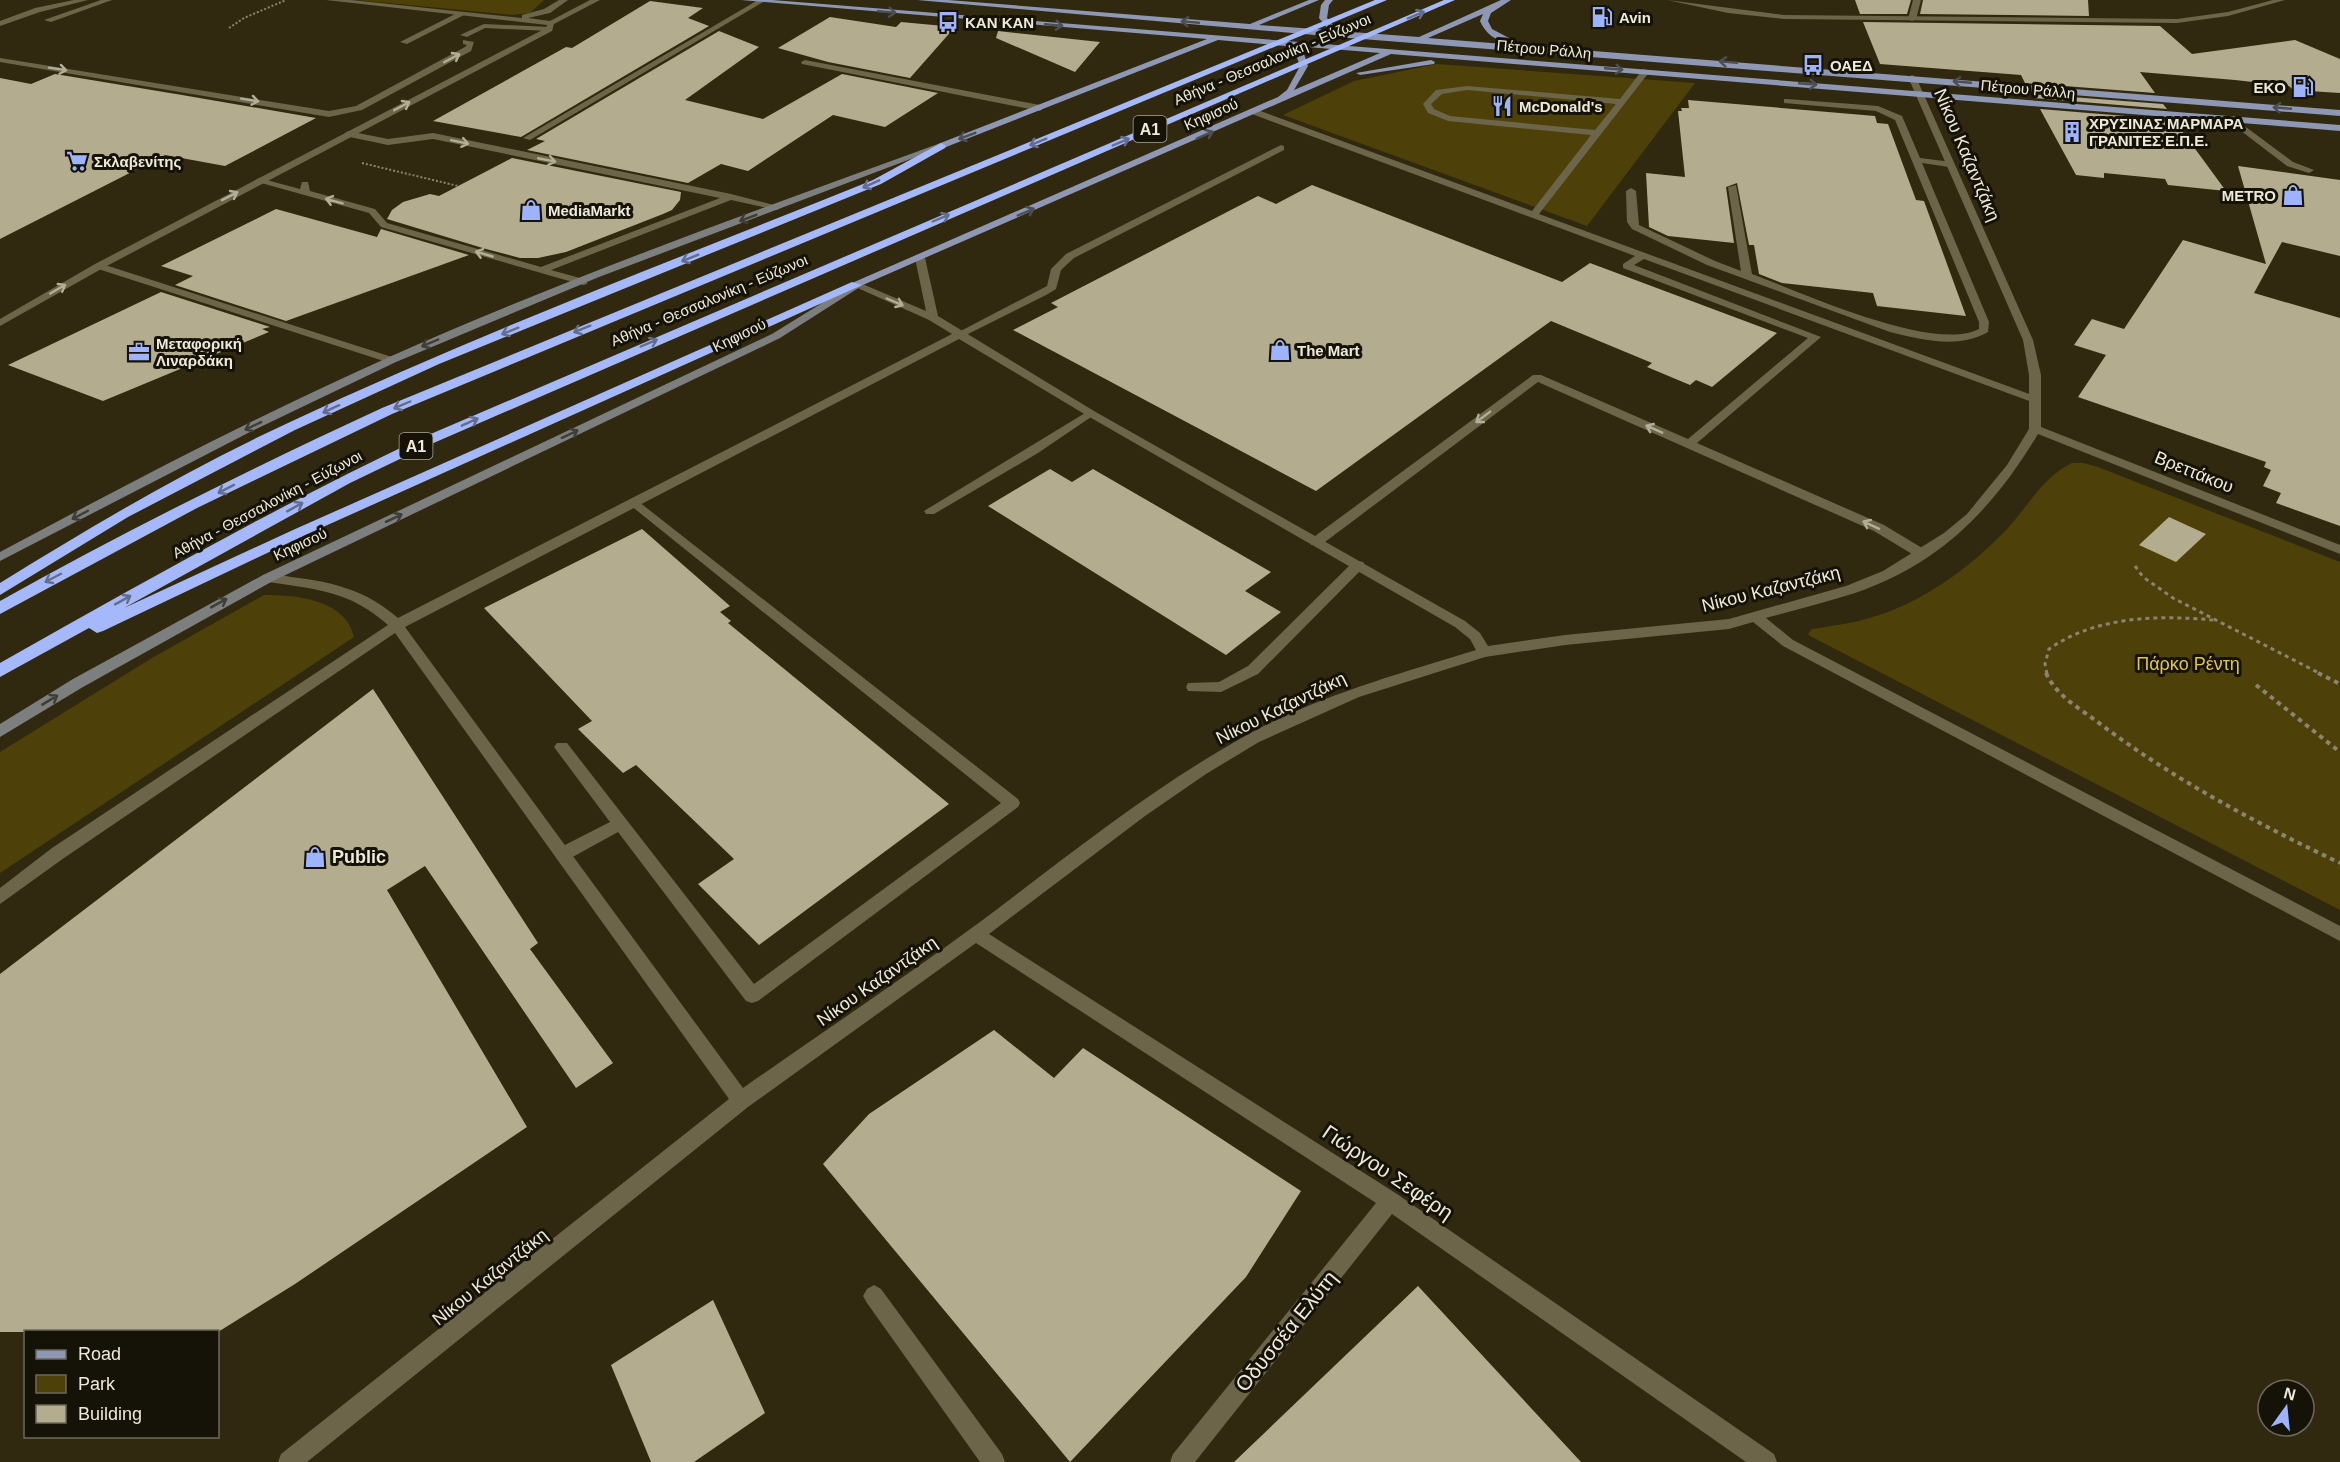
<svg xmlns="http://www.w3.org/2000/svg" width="2340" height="1462" viewBox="0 0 2340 1462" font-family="Arial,sans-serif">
  <rect width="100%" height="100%" fill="#30290f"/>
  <path fill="#4d4008" d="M356,0h188l-14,13 -18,2z
    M1437,64l258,19 -108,143 -304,-111 71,-34z
    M2072,463h11l15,4 242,95v348l-530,-274 -2,-2 4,-5c18,-3 37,-5 54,-10 54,-14 104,-51 142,-91 19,-21 37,-53 64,-65z
    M264,595c31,0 82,4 90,42l-354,236v-121l152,-94z"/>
  <path fill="#b4ac8e" d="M1855,0h56l-4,14h-47z
    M1923,0h165l1,16 -169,-2z
    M650,1l53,7 -15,10 21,8 -188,111 -88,-16 133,-74 6,1z
    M830,17l66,10 5,-5 54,5 -45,51 -82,-16 -50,-14z
    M1863,22l297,4 32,28 103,-14 45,19v34l-47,-3 -4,-4 -54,-6 -95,-8 15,21 -130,-10 -4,-8 -141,-11z
    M719,31l40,16 -74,53 78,19 79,-45 96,19 -53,34 -52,-12 -85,56 -27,-7 -33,19 -161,-33 18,-9 -9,-2z
    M998,31l102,11 -25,30 -79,-34z
    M55,74l127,21 134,23 -91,48 -60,-11 -165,84v-161l31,6z
    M2032,94l131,10 4,5 -133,-11z
    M1688,100l187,16 2,7 11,1 28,76 8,1 42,115 -89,-10 -4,-13 -91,-10 -23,-9 -5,-29h-5l-12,-62 -11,4 8,56 -66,-7 -19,-9 -3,-54 39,4 -7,-66h4l-1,-3h8z
    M2040,109l134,11 52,71 -58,-6 -3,-6 -61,-6v5l-28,-3z
    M512,158l169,34 -1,8 -8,10 -9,4 -97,38 -28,6h-18l-34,-9 -99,-30 5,-9 11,-8 27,-8 9,2z
    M2238,166l102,14v76l-58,-14 -28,51 86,25v208l-64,-23 5,-10 -18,-7 8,-16 -7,-3 2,-5 -188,-65 28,-42 -32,-10 18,-26 32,10 59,-89 83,24z
    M1312,185l250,97 28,-19 187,70 -65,54 -16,-7 -6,5 -43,-18 5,-4 -101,-42 -235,170 -303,-161 45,-23 -7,-4 207,-107 18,8z
    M276,209l101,28 4,-8 88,26 -183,66 -111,-36 18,-9 -32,-10z
    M161,292l109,35 -8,2 7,3 -166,69 -95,-36z
    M1050,469l22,13 21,-13 178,103 -26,19 36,21 -55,43 -238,-149z
    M2169,517l37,17 -30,28 -37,-17z
    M642,529l88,77 -10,6 11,9 -3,2 221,181 -190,141 -61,-61 36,-25 -98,-94 -13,8 -45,-44 14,-8 -108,-113z
    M373,689l165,254 -8,6 83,114 -37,25 -151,-222 -38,24 140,237 -232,157 -77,48h-218v-358z
    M994,1030l60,48 29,-30 218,143 -55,86 -176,185 -247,-298 46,-50z
    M1418,1286l163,176h-347z
    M713,1300l52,113 -71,49h-43l-40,-97z"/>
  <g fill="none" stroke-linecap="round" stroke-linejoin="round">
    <path stroke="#8a8470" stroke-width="2" stroke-dasharray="2 2" stroke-linecap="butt" d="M229,28l15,-10 42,-18
      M362,163l96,23"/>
    <path stroke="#8a8470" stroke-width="3" stroke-dasharray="4 4" stroke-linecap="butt" d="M2135,566l8,11 30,21 148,76
      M2047,674l-2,-10 4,-15c47,-33 109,-34 164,-29"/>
    <path stroke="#8a8470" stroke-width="4" stroke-dasharray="4.5 4.5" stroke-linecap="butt" d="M2046,673c9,21 31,34 49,47 76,58 159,102 245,143
      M2318,673l22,11
      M2256,685l84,67"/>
    <path fill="#6c6549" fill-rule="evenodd" d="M74,0h14l-48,12 -40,14v-5l35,-13z
      M101,0h11l-61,22 -7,-2z
      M758,0l7,1 -235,139 -7,-2z
      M1913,0h8l-5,19 -4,2 -4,-2z
      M459,12l7,2 -59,30 -7,-2z
      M484,24l65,3 4,2 -4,2 -64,-3 -18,9 -7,-2z
      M463,40l11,2 -3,9 -109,59 -33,7 -329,-55v-4l329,53 27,-5 109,-59 2,-2 -4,-1z
      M805,60l235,45 4,3 -4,3 -238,-47 -1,-2z
      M1643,69l7,2 -111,143 501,184v4h-8l-388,-143 -10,6 187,72 -124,106 187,82 43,26 2,3 -2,3h-10l-43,-26 -336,-149 -217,163h-10l-1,-3 1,-3 222,-164h8l147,64 120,-101 -185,-70v-4l12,-8 -383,-142v-4h6l274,101 59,-76 -143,-14 -20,-8 -5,-9 13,-14 31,-4 153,13zM1467,90l149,14 -21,26 -145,-14 -16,-7 -3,-5 11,-10z
      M1787,99l91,7 24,10 18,42 32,4v4l-3,1 -27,-4 67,159 -1,10c-30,17 -66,8 -98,0l-183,-67 -75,-36 -5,-7 -1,-31 5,-3 5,3 3,34 76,36 26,10 -13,-84 8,-2 16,89c49,18 181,79 227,55v-7l-84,-202 -19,-9 -92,-8v-4z
      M2231,116l62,46 21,8 -5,3 -22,-7 -59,-45v-4z
      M348,131l40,8 45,-6 298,61 51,13 -5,3 -46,-10 -180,70 36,10v4l-4,1 -202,-58 -12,-14 -115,-32 5,-3 41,11 2,-7h6l2,9 65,18 12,14 154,44 179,-69 -287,-59 -45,6 -43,-9 -1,-2z
      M1281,145l3,1v4l-210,108 -13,12 -5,19 -8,5 -86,43 -9,-2 94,-49 4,-17 15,-15z
      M99,263l296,95 2,2 -2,2h-8l-292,-94 -1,-2z
      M1090,410l4,1v4l-56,38 -104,61h-8l-2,-3z
      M634,498l384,301 2,4 -2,4 -260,194 -6,2 -6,-2 -128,-169 -49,27 -6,2 -6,-2 -2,-5 2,-5 53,-27 -53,-71 -3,-4 3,-4h10l187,241 247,-181 -371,-298v-6z
      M1358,561l5,1 2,3 -2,3 -105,106 -37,18 -33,-1 -2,-4 2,-4 31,-1 29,-16 105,-104z
      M874,1285l7,4 121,165 3,8h-25l-113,-159 -4,-7 4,-7z"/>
    <path fill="#6c6549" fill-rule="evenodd" d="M326,0h25l171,18v-3l22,-6 15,-9h9l-18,13 -22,5 22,3 40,-21h10l-46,24 -2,7 -449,237 -103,58v-7l95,-55 451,-236 1,-3z
      M1667,0l117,15 393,4 51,-7 45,-12h12l-57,16 -51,7 -393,-4 -56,-6z
      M1912,75l4,2 117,263 8,35v52l299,118v9l-302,-120c-45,75 -98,130 -183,159 -29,9 -59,17 -89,25l27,22 547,286v15l-557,-295 -30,-24 -24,7 -164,16 -80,12 -126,40 -100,45 -53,32 -61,42 -156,118 408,260 377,260 3,8h-31l-354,-248 -197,248h-25l3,-8 203,-251 -400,-260 -228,164 -441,355h-29l3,-8 448,-355 -334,-466 -331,225 -64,46v-16l52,-40 336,-223c-38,-34 -72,-36 -120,-43l-7,-4 2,-3c9,-3 19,0 28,2 42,5 75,13 107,41l554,-284 -23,-14 -78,-35 9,-2 66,28 -11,-53 5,-3 5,3 13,58 156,95 371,210 15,12 8,13 77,-11 164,-16 117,-33 37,-15 61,-38 23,-19 40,-49 22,-36v-54l-6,-35 -115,-263zM959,339l127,76 369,212 15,12 6,11c-78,24 -158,46 -229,85 -94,52 -178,120 -263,184 -79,58 -161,113 -241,169l-338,-461z"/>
    <path fill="#7d7e7e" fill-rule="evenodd" d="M938,144l7,2 -346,131 -203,85 -148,71 -248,128v-9c127,-68 255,-135 387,-194 180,-80 366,-147 551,-214z
      M856,282l4,1v4l-80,51 -507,243 -190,106 -83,50v-13l73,-45 190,-104 509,-241z"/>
    <path fill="#8e97b4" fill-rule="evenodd" d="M741,0h31l1568,125v6l-949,-77 -535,234 -4,-1v-4l426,-186 9,-7 13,-24 -4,-11 -11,-9 -67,-6 -277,109 -3,-1v-4l269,-105zM1295,46l85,7 -86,37 14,-24 -4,-12z
      M917,0h31l302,24 59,-24h10l-60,25 70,5 -10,-12 2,-13 4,-5h8l-4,5 -2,13 11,13 81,6 82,-37h10l-20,13 -3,8 4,8 17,9v4c-13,0 -24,-9 -29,-21l3,-7 -55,24 912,72v6l-1003,-79z
      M1431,60l4,2 -1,2 -74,11 -4,-2z"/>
    <path fill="#a5b8fb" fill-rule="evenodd" d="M1375,0h12l-995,414 -195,94 -197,106v-13c125,-70 252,-133 382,-193z
      M1444,0h11l-1026,445 -79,38 -226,125 169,-78 559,-248 10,3 -559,251 -200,95 -6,2 -8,-5 -89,49v-14c138,-78 276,-156 419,-224z
      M941,143l5,3 -1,2 -64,36 -442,180 -144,66 -167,87 -128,78v-12c94,-58 188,-114 288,-160 191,-90 389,-164 585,-243z"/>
  </g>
  <defs><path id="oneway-shaft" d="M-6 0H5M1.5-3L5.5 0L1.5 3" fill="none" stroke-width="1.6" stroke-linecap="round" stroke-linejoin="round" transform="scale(1.5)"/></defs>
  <g stroke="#4b4e55">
    <use href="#oneway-shaft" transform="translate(887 12) rotate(5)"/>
    <use href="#oneway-shaft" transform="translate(1190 22) rotate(-175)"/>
    <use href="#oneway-shaft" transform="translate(1054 25) rotate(5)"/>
    <use href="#oneway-shaft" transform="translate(1728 62) rotate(-175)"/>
    <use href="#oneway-shaft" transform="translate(1614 69) rotate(5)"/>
    <use href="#oneway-shaft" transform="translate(1962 82) rotate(-175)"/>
    <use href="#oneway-shaft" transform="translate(1808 84) rotate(5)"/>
    <use href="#oneway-shaft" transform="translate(2282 108) rotate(-175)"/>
    <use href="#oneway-shaft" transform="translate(1205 135) rotate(-24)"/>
    <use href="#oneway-shaft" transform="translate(967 136) rotate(159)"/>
    <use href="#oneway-shaft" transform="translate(1026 212) rotate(-23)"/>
  </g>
  <g stroke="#646d8d">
    <use href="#oneway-shaft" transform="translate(1416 15) rotate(-23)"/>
    <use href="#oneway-shaft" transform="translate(1038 142) rotate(158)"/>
    <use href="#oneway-shaft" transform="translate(1121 142) rotate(-23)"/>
    <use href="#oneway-shaft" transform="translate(871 184) rotate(156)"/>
    <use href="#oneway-shaft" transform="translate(941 218) rotate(-23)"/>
    <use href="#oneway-shaft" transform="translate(690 258) rotate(158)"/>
    <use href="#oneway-shaft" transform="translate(582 329) rotate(158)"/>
    <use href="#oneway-shaft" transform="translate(510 331) rotate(158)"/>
    <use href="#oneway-shaft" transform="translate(649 343) rotate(-23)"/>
    <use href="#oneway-shaft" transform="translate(402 405) rotate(157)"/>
    <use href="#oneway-shaft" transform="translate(331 409) rotate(155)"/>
    <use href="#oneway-shaft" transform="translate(470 422) rotate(-24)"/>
    <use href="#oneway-shaft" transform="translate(226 489) rotate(153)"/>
    <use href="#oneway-shaft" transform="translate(295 507) rotate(-29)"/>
    <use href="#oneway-shaft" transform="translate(53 578) rotate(152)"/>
    <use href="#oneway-shaft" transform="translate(123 600) rotate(-29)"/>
  </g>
  <g stroke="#b4ae99">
    <use href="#oneway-shaft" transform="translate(452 58) rotate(-28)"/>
    <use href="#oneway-shaft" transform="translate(58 69) rotate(9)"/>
    <use href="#oneway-shaft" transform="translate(250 100) rotate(9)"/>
    <use href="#oneway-shaft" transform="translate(402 106) rotate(-28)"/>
    <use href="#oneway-shaft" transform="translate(460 142) rotate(12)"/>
    <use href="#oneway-shaft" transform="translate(547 160) rotate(11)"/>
    <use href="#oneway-shaft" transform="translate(230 196) rotate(-27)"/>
    <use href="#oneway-shaft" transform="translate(334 201) rotate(-165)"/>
    <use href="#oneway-shaft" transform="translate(484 254) rotate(-164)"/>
    <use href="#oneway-shaft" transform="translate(58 289) rotate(-30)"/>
    <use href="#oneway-shaft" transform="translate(895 302) rotate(23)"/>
    <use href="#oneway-shaft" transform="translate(1483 417) rotate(143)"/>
    <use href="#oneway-shaft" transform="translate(1654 429) rotate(-156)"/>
    <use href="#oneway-shaft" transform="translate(1871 525) rotate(-155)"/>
  </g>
  <g stroke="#3f3d37">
    <use href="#oneway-shaft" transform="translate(748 218) rotate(159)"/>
    <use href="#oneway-shaft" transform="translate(430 343) rotate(157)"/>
    <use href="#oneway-shaft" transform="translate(253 426) rotate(154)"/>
    <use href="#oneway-shaft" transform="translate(570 434) rotate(-25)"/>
    <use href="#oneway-shaft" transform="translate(80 515) rotate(152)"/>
    <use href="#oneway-shaft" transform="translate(394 518) rotate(-25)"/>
    <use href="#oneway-shaft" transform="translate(219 603) rotate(-29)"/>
    <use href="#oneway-shaft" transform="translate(50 700) rotate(-31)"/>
  </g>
  <defs>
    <symbol id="fuel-bare" viewBox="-9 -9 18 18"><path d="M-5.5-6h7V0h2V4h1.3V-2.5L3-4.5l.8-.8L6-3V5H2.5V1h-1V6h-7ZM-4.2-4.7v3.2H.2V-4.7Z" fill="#9eb3fd" stroke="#151207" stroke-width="2.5" paint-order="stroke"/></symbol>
    <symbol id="bus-bare" viewBox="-9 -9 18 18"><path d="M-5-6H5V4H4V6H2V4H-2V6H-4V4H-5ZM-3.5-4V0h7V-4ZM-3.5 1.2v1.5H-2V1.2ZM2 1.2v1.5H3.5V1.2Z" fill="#9eb3fd" stroke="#151207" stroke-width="2.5" paint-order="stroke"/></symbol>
    <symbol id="restaurant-bare" viewBox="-9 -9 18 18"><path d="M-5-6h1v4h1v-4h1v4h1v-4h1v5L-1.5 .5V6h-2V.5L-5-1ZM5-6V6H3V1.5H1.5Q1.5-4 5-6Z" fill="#9eb3fd" stroke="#151207" stroke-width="2.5" paint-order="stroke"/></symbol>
    <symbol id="building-bare" viewBox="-9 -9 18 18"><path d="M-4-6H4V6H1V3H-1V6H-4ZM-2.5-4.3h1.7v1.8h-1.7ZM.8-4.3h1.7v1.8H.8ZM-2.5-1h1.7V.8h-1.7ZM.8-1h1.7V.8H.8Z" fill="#9eb3fd" stroke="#151207" stroke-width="2.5" paint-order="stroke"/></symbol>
    <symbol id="supermarket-bare" viewBox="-9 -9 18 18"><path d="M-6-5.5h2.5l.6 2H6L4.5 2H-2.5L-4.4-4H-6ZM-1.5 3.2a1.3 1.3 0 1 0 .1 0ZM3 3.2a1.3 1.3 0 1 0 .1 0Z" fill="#9eb3fd" stroke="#151207" stroke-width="2.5" paint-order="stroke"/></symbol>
    <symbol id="shop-bare" viewBox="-9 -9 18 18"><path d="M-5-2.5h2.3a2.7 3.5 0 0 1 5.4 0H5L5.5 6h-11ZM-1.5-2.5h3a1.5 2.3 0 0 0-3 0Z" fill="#9eb3fd" stroke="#151207" stroke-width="2.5" paint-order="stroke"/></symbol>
    <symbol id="office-bare" viewBox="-9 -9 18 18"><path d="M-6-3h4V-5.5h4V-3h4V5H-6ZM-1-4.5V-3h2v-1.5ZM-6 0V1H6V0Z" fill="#9eb3fd" stroke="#151207" stroke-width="2.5" paint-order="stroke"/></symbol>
  </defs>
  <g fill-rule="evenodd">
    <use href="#fuel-bare" x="1587" y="2" width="30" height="30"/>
    <use href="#bus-bare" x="933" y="7" width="30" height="30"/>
    <use href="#bus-bare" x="1798" y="50" width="30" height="30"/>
    <use href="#fuel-bare" x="2288" y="72" width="30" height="30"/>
    <use href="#restaurant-bare" x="1487" y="91" width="30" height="30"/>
    <use href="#building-bare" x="2057" y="117" width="30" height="30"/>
    <use href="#supermarket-bare" x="62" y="146" width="30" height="30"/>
    <use href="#shop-bare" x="2278" y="180" width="30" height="30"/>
    <use href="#shop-bare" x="516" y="195" width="30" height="30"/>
    <use href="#shop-bare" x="1265" y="335" width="30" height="30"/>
    <use href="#office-bare" x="124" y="337" width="30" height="30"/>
    <use href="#shop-bare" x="300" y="842" width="30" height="30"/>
  </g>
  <g text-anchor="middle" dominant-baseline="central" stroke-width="6" stroke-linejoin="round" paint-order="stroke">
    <g font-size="15" font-weight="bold" fill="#eeeadb" stroke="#151207" text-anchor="start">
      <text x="1619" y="17">Avin</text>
      <text x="965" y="22">ΚΑΝ ΚΑΝ</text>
      <text x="1830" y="65">ΟΑΕΔ</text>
      <text x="2286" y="87" text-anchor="end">EKO</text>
      <text x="1519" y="106">McDonald's</text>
      <text x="2089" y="123">ΧΡΥΣΙΝΑΣ ΜΑΡΜΑΡΑ<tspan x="2089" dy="17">ΓΡΑΝΙΤΕΣ Ε.Π.Ε.</tspan></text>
      <text x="94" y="161">Σκλαβενίτης</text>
      <text x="2276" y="195" text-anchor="end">METRO</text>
      <text x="548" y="210">MediaMarkt</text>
      <text x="156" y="343">Μεταφορική<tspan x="156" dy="17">Λιναρδάκη</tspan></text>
      <text x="1297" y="350">The Mart</text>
    </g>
    <g font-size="15" fill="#eeeadb" stroke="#151207">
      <text transform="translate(1544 49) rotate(5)">Πέτρου Ράλλη</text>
      <text transform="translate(1272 59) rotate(-23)">Αθήνα - Θεσσαλονίκη - Εύζωνοι</text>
      <text transform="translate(2028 89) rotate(5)">Πέτρου Ράλλη</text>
      <text transform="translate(1211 114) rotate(-24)">Κηφισού</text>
      <text transform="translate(709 300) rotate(-23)">Αθήνα - Θεσσαλονίκη - Εύζωνοι</text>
      <text transform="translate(739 335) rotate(-26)">Κηφισού</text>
      <text transform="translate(267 504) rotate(-28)">Αθήνα - Θεσσαλονίκη - Εύζωνοι</text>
      <text transform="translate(300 544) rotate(-25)">Κηφισού</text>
    </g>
    <g fill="#151207" stroke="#ada99b" stroke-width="1.5">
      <rect x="1133.5" y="116" width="33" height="26" rx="4.5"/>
      <rect x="399.5" y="433" width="33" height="26" rx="4.5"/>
    </g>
    <g font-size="16" font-weight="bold" fill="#eeeadb">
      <text x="1150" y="129">Α1</text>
      <text x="416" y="446">Α1</text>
    </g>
    <g font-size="18" fill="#eeeadb" stroke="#151207">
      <text transform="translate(1967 155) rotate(67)">Νίκου Καζαντζάκη</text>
      <text transform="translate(2194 472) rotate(22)">Βρεττάκου</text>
      <text transform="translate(1771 589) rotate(-14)">Νίκου Καζαντζάκη</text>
      <text transform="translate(1281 708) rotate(-26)">Νίκου Καζαντζάκη</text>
      <text transform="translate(877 981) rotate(-35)">Νίκου Καζαντζάκη</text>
      <text transform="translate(490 1277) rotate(-39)">Νίκου Καζαντζάκη</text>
    </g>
    <g font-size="18" fill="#dfc452" stroke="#151207">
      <text x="2188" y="664">Πάρκο Ρέντη</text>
    </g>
    <g font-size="18" font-weight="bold" fill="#eeeadb" stroke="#151207" text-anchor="start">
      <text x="332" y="857">Public</text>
    </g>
    <g font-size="21" fill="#eeeadb" stroke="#151207">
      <text transform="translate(1388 1172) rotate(34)">Γιώργου Σεφέρη</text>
      <text transform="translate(1286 1331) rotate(-51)">Οδυσσέα Ελύτη</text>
    </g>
  </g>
  <rect x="24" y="1330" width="195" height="108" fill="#151207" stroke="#6c685c" stroke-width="1.5"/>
  <rect x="36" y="1350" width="30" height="9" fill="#8e97b4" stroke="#6c685c" stroke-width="1.5"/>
  <text x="78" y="1360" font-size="18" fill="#eeeadb">Road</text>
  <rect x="36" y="1375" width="30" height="18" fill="#4d4008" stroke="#6c685c" stroke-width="1.5"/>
  <text x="78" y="1390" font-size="18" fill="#eeeadb">Park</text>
  <rect x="36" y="1405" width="30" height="18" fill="#b4ac8e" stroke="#6c685c" stroke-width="1.5"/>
  <text x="78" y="1420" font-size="18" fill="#eeeadb">Building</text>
  <g transform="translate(2286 1408) rotate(15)"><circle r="28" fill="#151207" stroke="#6c685c" stroke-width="1.5"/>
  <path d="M0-4.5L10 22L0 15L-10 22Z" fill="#9eb3fd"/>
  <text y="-9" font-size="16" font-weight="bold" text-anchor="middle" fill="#eeeadb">N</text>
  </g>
</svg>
